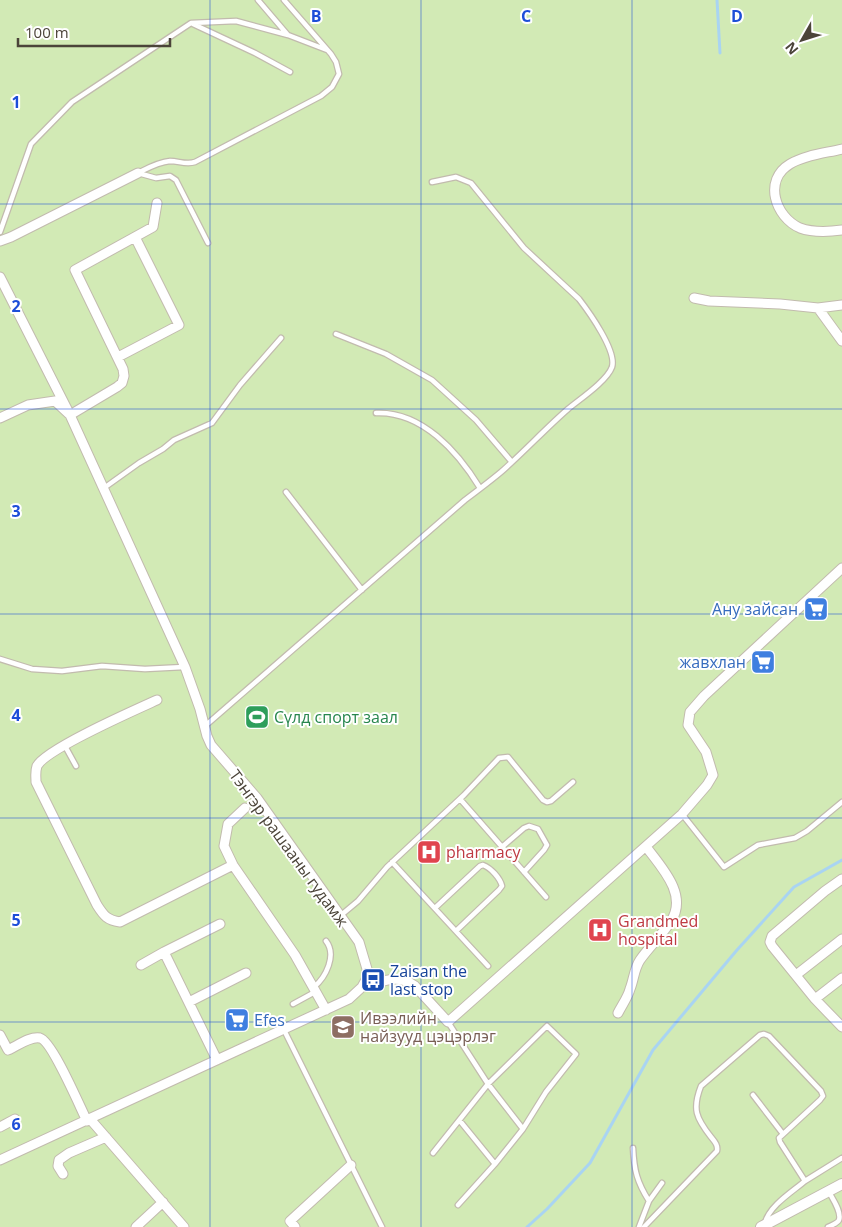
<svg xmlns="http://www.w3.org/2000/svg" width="842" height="1227" viewBox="0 0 842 1227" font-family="'Open Sans',sans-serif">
  <rect width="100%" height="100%" fill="#f6f3ec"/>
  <path fill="#d2eab5" d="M0,0h842v1227h-842z"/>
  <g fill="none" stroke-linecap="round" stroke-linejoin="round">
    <path stroke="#a9d4f2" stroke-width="3" d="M717,0l3,53
      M527,1227l20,-18 43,-46 63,-113 84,-100 57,-63 48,-27"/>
    <defs>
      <path id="service" d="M258,0l29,34
        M193,24l62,29 35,19
        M138,173c10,-5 20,-11 32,-12 9,0 16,4 25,1l126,-66 11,-9 7,-13 -3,-12 -5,-8 -47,-54
        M138,173l18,5 14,-2 6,4 32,63
        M0,232l31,-88 41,-42 119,-79 45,-2 52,14 39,15
        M336,334l50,20 46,26 44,40 35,41
        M376,413c46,-2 82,39 104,75
        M104,488l35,-25 24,-14 11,-9 38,-17 28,-38 41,-47
        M286,492l76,98
        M0,659l32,10 30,2 40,-5 43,3 39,-2
        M205,726l260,-226c12,-9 24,-18 36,-28 23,-20 44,-43 67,-63 12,-10 39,-28 44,-42 5,-16 -23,-55 -33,-68l-55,-51 -53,-65 -15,-6 -24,5
        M65,746l11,20
        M460,799l86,98
        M682,814l42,53 34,-22 37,-7 12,-7 35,-29
        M502,847l22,-19 5,-2 9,3 9,16 -3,5 -20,22
        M392,862l96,104
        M435,908l45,-42 3,-1c8,3 17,13 19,21l-3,4 -43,41
        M340,916l18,-15 29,-34 77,-72 35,-37 9,-1 35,43 4,2 4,-1 22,-19
        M314,987c12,-10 23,-32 12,-46
        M293,1004l22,-12
        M448,1022l40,62 35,45 -28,35 -37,41
        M284,1030l98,197
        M753,1095l30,39
        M460,1121l35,43
        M633,1148c1,22 4,34 16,53
        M433,1153l55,-69 59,-58 29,28 -30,38 -23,37
        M805,1181l37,-23
        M639,1227l10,-26 13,-18
        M644,1227l73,-76c1,-6 -2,-9 -6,-14 -15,-19 -19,-28 -10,-51l59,-51 4,-1 5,2 52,55 2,5 -3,4 -41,38 1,4 25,39c-13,11 -36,25 -40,42
        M828,1227c4,-2 10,-4 11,-7 3,-8 -7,-22 -10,-28"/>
      <path id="minor" d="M842,149c-16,4 -37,6 -52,15 -27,16 -15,53 10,64 14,5 28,4 42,2
        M0,241l11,-4 127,-64
        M0,277l70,138 47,-28 5,-4 2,-7 -1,-7 -48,-99 78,-43 4,-24
        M694,298l15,3 71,3 38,4 24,-3
        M818,308l24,33
        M118,357l61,-32 -44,-88
        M0,418l28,-13 27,-4 15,14 115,252 15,42 7,27 4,9 46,53 102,144 8,27v9l-5,9 -13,12 -349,161
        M157,700c-22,10 -111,49 -120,66 -2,6 -1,10 -1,16l61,123c7,11 10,15 23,17l113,-57
        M245,808l-17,16 -4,22 9,19 62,90 31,55
        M842,879l-17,12 -53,45 -2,6 2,4 43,53 27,28
        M141,965l23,-13
        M796,975l46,-36
        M362,987c20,-5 35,-14 53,-1l33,36 234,-208 25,-29 6,-10 -7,-23 -18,-27 2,-13 14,-16 138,-128
        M815,999l27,-21
        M189,1002l57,-29
        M618,1013c4,-8 10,-16 12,-24 4,-10 4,-20 10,-29 9,-13 22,-25 31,-39 17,-26 -9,-53 -24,-73
        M0,1035l8,15c9,-4 22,-14 32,-12 12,3 40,69 47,83
        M217,1060l-53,-108 56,-28
        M90,1119l94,108
        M0,1127l15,-8
        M63,1174l-5,-8 1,-6 10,-7 37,-16
        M136,1227l27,-25
        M295,1227l-5,-6 61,-56"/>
      <path id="tertiary" d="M761,1227l81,-43"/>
    </defs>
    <use href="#service" stroke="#c2bbae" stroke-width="7"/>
    <use href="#minor" stroke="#c2bbae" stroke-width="11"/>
    <use href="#tertiary" stroke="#c2bbae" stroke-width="12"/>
    <use href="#service" stroke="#fff" stroke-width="4.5"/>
    <use href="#minor" stroke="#fff" stroke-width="9"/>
    <use href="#tertiary" stroke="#fff" stroke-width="10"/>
  </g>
  <path fill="none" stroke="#1d4ed8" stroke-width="1" stroke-opacity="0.55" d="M210,0v1227M421,0v1227M632,0v1227M0,204h842M0,409h842M0,614h842M0,818h842M0,1022h842"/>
  <defs>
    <symbol id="supermarket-square" viewBox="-11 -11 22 22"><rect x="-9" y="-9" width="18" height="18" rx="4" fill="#3f7fe0" stroke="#fff"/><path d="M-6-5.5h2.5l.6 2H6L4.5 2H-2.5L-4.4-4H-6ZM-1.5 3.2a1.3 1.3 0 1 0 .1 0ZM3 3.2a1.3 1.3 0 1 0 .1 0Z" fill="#fff"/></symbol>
    <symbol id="stadium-square" viewBox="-11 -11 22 22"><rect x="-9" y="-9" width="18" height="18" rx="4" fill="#2e9e5b" stroke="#fff"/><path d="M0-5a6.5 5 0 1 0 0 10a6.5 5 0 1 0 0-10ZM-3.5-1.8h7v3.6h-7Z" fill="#fff"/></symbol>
    <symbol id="hospital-square" viewBox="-11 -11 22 22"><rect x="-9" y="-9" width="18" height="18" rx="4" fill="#e0444e" stroke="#fff"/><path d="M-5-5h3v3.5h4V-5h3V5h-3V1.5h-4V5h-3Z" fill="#fff"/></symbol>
    <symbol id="bus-square" viewBox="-11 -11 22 22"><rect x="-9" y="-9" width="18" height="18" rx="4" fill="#1a4fb4" stroke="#fff"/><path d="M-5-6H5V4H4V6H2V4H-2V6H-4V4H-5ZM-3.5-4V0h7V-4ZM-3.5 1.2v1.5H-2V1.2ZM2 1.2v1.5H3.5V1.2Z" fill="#fff"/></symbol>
    <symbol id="school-square" viewBox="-11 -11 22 22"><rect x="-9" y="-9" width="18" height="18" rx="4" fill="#8d6e63" stroke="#fff"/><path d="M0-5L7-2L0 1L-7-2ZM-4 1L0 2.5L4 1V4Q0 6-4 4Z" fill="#fff"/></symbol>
  </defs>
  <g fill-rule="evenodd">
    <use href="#supermarket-square" x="802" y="595" width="28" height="28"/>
    <use href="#supermarket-square" x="749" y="648" width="28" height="28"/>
    <use href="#stadium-square" x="243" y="703" width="28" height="28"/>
    <use href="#hospital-square" x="415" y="838" width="28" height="28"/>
    <use href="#hospital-square" x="586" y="916" width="28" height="28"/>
    <use href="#bus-square" x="359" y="966" width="28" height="28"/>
    <use href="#supermarket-square" x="223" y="1006" width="28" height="28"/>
    <use href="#school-square" x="329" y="1013" width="28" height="28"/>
  </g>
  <g text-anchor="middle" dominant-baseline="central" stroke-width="4" stroke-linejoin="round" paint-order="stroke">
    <g font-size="16" fill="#366cbe" stroke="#fff" text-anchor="end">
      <text x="798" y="609">Ану зайсан</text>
      <text x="746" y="662">жавхлан</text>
      <text x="254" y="1020" text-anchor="start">Efes</text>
    </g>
    <g font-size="16" fill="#27864d" stroke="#fff" text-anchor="start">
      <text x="274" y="717">Сүлд спорт заал</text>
    </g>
    <g font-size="16" fill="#4b4439" stroke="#fff">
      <text transform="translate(289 848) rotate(54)">Тэнгэр рашааны гудамж</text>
    </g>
    <g font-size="16" fill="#be3a42" stroke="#fff" text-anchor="start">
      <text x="446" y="852">pharmacy</text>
      <text x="618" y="921">Grandmed<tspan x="618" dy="18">hospital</tspan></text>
    </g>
    <g font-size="16" fill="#164399" stroke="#fff" text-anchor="start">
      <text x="390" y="971">Zaisan the<tspan x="390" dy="18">last stop</tspan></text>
    </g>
    <g font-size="16" fill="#785e54" stroke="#fff" text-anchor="start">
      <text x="360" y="1018">Ивээлийн<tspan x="360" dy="18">найзууд цэцэрлэг</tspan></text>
    </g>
  </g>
  <g font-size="16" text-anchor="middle" font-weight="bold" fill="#1d4ed8" stroke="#fff" stroke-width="4" stroke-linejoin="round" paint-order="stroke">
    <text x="316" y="22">B</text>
    <text x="526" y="22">C</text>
    <text x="737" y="22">D</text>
    <text x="16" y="108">1</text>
    <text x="16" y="312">2</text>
    <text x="16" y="517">3</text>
    <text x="16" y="721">4</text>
    <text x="16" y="926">5</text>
    <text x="16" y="1130">6</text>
  </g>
  <g transform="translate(802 40) rotate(231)" stroke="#ffffff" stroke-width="4" paint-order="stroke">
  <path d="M0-4L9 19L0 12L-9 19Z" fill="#4b4439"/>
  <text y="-8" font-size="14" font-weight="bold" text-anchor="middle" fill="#4b4439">N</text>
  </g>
  <path d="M18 38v8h152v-8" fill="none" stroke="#4b4439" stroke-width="2.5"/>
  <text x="25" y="38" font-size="15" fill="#4b4439" stroke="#ffffff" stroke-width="4" paint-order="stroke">100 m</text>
</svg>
